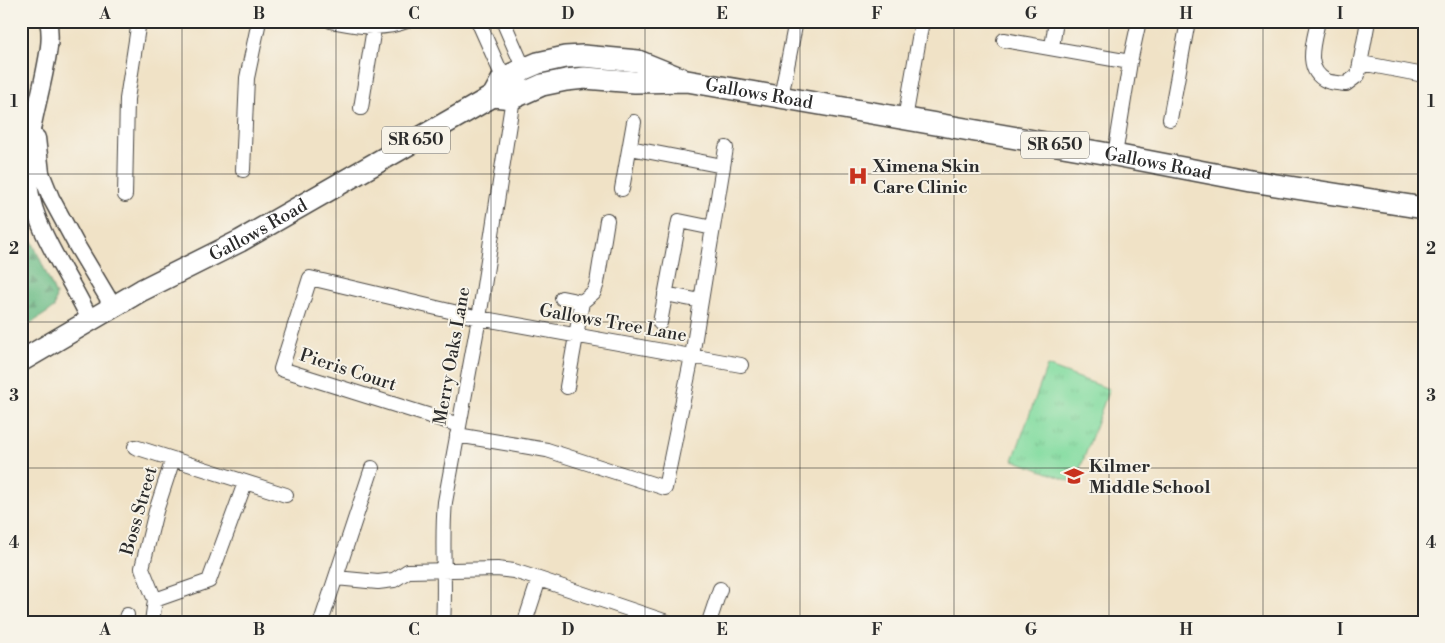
<svg xmlns="http://www.w3.org/2000/svg" width="1445" height="643" viewBox="0 0 1445 643" font-family="'Libre Bodoni',serif">
  <defs>
    <pattern id="forest-firs" width="22" height="20" patternUnits="userSpaceOnUse" patternTransform="scale(1.25)"><rect width="22" height="20" fill="#6abc86"/><path d="M5 1l3.5 6h-7zM16 11l3.5 6h-7z" fill="#57996e"/></pattern>
    <pattern id="park-tufts" width="24" height="20" patternUnits="userSpaceOnUse" patternTransform="scale(1.25)"><rect width="24" height="20" fill="#83dca0"/><path d="M3 7l-1-3M5 7V3M7 7l1-3M15 17l-1-3M17 17v-4M19 17l1-3" fill="none" stroke="#71bd8a"/></pattern>
  </defs>
  <rect width="100%" height="100%" fill="#f7f3e8"/>
  <filter id="ink" filterUnits="userSpaceOnUse"><feTurbulence type="fractalNoise" baseFrequency=".02" numOctaves="2"/><feDisplacementMap in="SourceGraphic" scale="10" xChannelSelector="R" yChannelSelector="G"/><feConvolveMatrix kernelMatrix="1 2 1 2 8 2 1 2 1" color-interpolation-filters="sRGB"/></filter>
  <filter id="wash" filterUnits="userSpaceOnUse"><feTurbulence type="fractalNoise" baseFrequency=".0096" numOctaves="4" result="noise"/><feDisplacementMap in="SourceGraphic" scale="20" xChannelSelector="R" yChannelSelector="G"/><feGaussianBlur stdDeviation="1.12" result="paint"/><feColorMatrix in="noise" values="0 0 0 0 0 0 0 0 0 0 0 0 0 0 0 0 0 1.4 0 .05"/><feComposite in="paint" operator="in"/></filter>
  <g filter="url(#wash)">
    <rect width="100%" height="100%" fill="#f0e2c6"/>
    <path fill="url(#forest-firs)" stroke="#4a7458" d="M21,240l11,1 24,54 -2,13 -33,22z"/>
    <path fill="url(#park-tufts)" stroke="#578466" d="M1047,366l62,23 -34,94 -62,-23z"/>
  </g>
  <g filter="url(#ink)">
    <g fill="none" stroke-linecap="round" stroke-linejoin="round">
      <defs>
        <path id="minor" d="M331,21c28,5 49,10 76,0
          M478,21l28,63
          M1318,21c-4,20 -15,49 9,60 5,2 13,2 19,3l12,-9 10,-54
          M1004,40l126,22
          M1052,47l4,-26
          M1361,63l63,12
          M781,97l15,-76
          M361,108l13,-80
          M905,119l17,-98
          M1170,119l18,-98
          M630,148l93,18
          M1115,155l15,-93 9,-41
          M243,170l4,-92 12,-57
          M622,189l12,-67
          M125,195l2,-96 12,-78
          M665,294l36,7
          M562,298l20,4
          M660,323l19,-102 34,7
          M567,387l15,-85 12,-10 3,-9 10,-63
          M459,425l-178,-56 29,-91 169,40 262,47
          M457,435l90,15 118,38 27,-132 34,-208
          M135,447l151,48
          M336,578l42,4 16,-2 14,-9 89,-2 17,2 25,8 128,43
          M155,600l54,-19 36,-98
          M125,622l2,-7
          M152,622l3,-22 -13,-32 14,-57 17,-52
          M321,622l51,-154
          M443,622c3,-40 -2,-80 2,-120l34,-184 34,-220 11,-29 -21,-48
          M525,622l14,-43
          M709,622l11,-33"/>
        <path id="tertiary" d="M48,21c4,17 0,33 -3,49 -6,31 -16,62 -17,94 -2,59 39,105 62,156
          M37,138l4,35 10,25 26,48 31,52 2,11"/>
        <g id="primary">
          <path id="s1" d="M493,96l20,2 29,-13 24,-5 19,-2 50,4 52,-1 428,74 136,26 173,27"/>
          <path id="s2" d="M21,361l121,-71 98,-49 253,-145 10,-18 35,-15 27,-6 18,-1 55,5 42,17"/>
        </g>
      </defs>
      <use href="#minor" stroke="#494642" stroke-width="16"/>
      <use href="#tertiary" stroke="#494642" stroke-width="19"/>
      <use href="#primary" stroke="#494642" stroke-width="24"/>
      <use href="#minor" stroke="#fff" stroke-width="14"/>
      <use href="#tertiary" stroke="#fff" stroke-width="16"/>
      <use href="#primary" stroke="#fff" stroke-width="21"/>
    </g>
  </g>
  <path fill="none" stroke="#2b2b2b" stroke-width="1" stroke-opacity="0.55" d="M182,21v601M336,21v601M491,21v601M645,21v601M800,21v601M954,21v601M1109,21v601M1263,21v601M21,174h1403M21,322h1403M21,468h1403"/>
  <defs>
    <symbol id="hospital-bare" viewBox="-9 -9 18 18"><path d="M-5-5h3v3.5h4V-5h3V5h-3V1.5h-4V5h-3Z" fill="#c8321e" stroke="#f7f3e8" stroke-width="2.5" paint-order="stroke"/></symbol>
    <symbol id="school-bare" viewBox="-9 -9 18 18"><path d="M0-5L7-2L0 1L-7-2ZM-4 1L0 2.5L4 1V4Q0 6-4 4Z" fill="#c8321e" stroke="#f7f3e8" stroke-width="2.5" paint-order="stroke"/></symbol>
  </defs>
  <g fill-rule="evenodd">
    <use href="#hospital-bare" x="844" y="162" width="28" height="28"/>
    <use href="#school-bare" x="1060" y="462" width="28" height="28"/>
  </g>
  <g text-anchor="middle" dominant-baseline="central" stroke-width="4" stroke-linejoin="round" paint-order="stroke">
    <g fill="#f7f3e8" stroke="#686764" stroke-width="1">
      <rect x="382" y="126.5" width="68" height="27" rx="4"/>
      <rect x="1021" y="131.5" width="68" height="27" rx="4"/>
    </g>
    <g font-size="16" font-weight="bold" fill="#2b2b2b">
      <text x="416" y="140">SR 650</text>
      <text x="1055" y="145">SR 650</text>
    </g>
    <g font-size="18" fill="#2b2b2b" stroke="#f7f3e8">
      <text stroke="none"><textPath href="#s1" startOffset="271">Gallows Road</textPath></text>
      <text stroke="none"><textPath href="#s1" startOffset="676">Gallows Road</textPath></text>
      <text stroke="none"><textPath href="#s2" startOffset="271">Gallows Road</textPath></text>
      <text transform="translate(613 323) rotate(10)">Gallows Tree Lane</text>
      <text transform="translate(452 356) rotate(-80)">Merry Oaks Lane</text>
      <text transform="translate(348 370) rotate(18)">Pieris Court</text>
      <text transform="translate(139 511) rotate(-74)">Boss Street</text>
    </g>
    <g font-size="18" font-weight="bold" fill="#2b2b2b" stroke="#f7f3e8" text-anchor="start">
      <text x="873" y="166">Ximena Skin<tspan x="873" dy="21">Care Clinic</tspan></text>
      <text x="1089" y="466">Kilmer<tspan x="1089" dy="21">Middle School</tspan></text>
    </g>
  </g>
  <rect width="1445" height="643" fill="none" stroke="#f7f3e8" stroke-width="55"/>
  <rect x="28" y="28" width="1390" height="588" fill="none" stroke="#2b2b2b" stroke-width="2"/>
  <g font-size="16" text-anchor="middle" font-weight="bold" fill="#2b2b2b">
    <text x="105" y="19">A</text>
    <text x="259" y="19">B</text>
    <text x="414" y="19">C</text>
    <text x="568" y="19">D</text>
    <text x="722" y="19">E</text>
    <text x="877" y="19">F</text>
    <text x="1031" y="19">G</text>
    <text x="1186" y="19">H</text>
    <text x="1340" y="19">I</text>
    <text x="14" y="107">1</text>
    <text x="1431" y="107">1</text>
    <text x="14" y="254">2</text>
    <text x="1431" y="254">2</text>
    <text x="14" y="401">3</text>
    <text x="1431" y="401">3</text>
    <text x="14" y="548">4</text>
    <text x="1431" y="548">4</text>
    <text x="105" y="635">A</text>
    <text x="259" y="635">B</text>
    <text x="414" y="635">C</text>
    <text x="568" y="635">D</text>
    <text x="722" y="635">E</text>
    <text x="877" y="635">F</text>
    <text x="1031" y="635">G</text>
    <text x="1186" y="635">H</text>
    <text x="1340" y="635">I</text>
  </g>
</svg>
